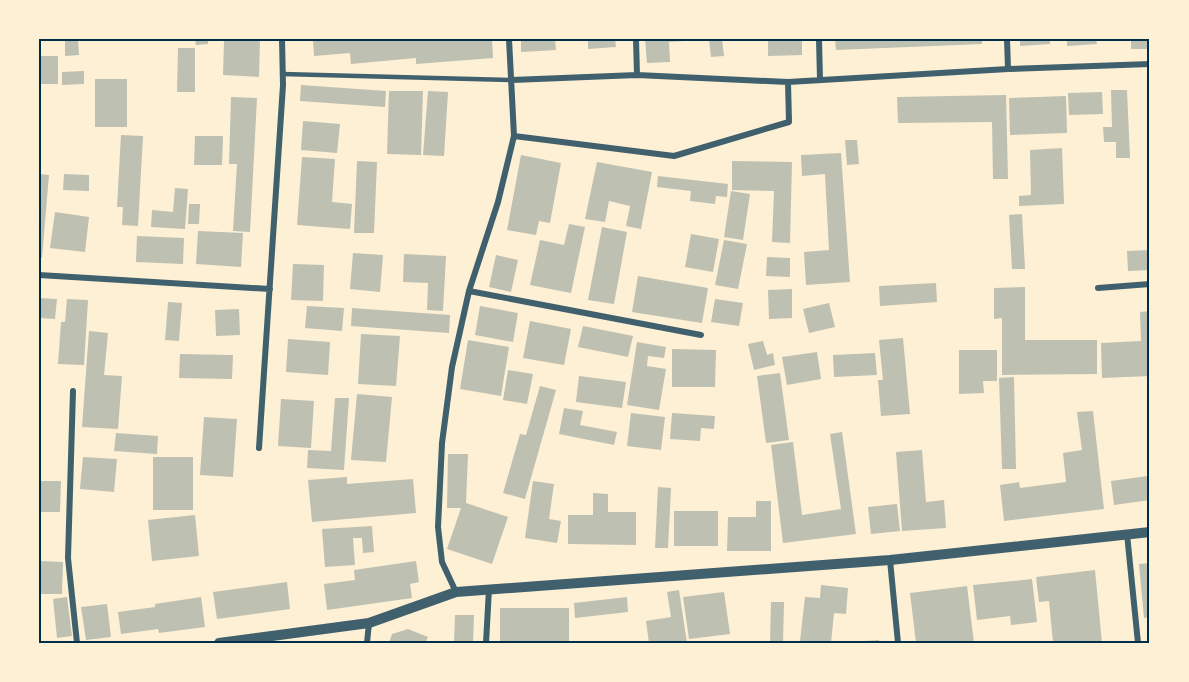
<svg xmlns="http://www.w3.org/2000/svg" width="1189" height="682" viewBox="0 0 1189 682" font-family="Roboto,sans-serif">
  <rect width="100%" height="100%" fill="#fdf0d5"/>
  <path fill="#bec0b2" d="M65,39h13l1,16 -14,1z
    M195,39h13v5l-12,1z
    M235,39h25l-1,38 -36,-2 1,-34h11z
    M313,39h179l1,19 -77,6v-6l-65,6 -1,-11 -36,3z
    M521,39h34l1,11 -35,2z
    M588,39h27l1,8 -28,2z
    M645,39h39v2l-15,1 1,20 -23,1z
    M709,39h13l2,17 -13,1z
    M768,39h34v16l-34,1z
    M835,39h147v5l-146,6z
    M1020,39h30v5l-30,2z
    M1067,39h29l1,5 -30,2z
    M1131,39h19v10h-19z
    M178,48h17v44h-18z
    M39,56h19v28h-19z
    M84,71v13l-22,1v-13z
    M95,79h32v48h-32z
    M301,85l85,6 -1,16 -85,-6z
    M1111,90h16l3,68h-14v-16h-12l-1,-15h9z
    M389,91h34l-2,64 -34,-1z
    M428,91l20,1 -4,64 -21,-1z
    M1102,92l1,22 -34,1 -1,-22z
    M1006,95l2,84h-15l-1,-57 -94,1 -1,-26z
    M1066,96l1,37 -57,2 -1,-37z
    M231,97l26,1 -7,134 -17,-1 4,-67h-8z
    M303,121l37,3 -3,29 -36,-3z
    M121,135l22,1 -5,90 -16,-1 1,-18h-6z
    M195,136h28l-1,29h-28z
    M845,140h12l2,24 -12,1z
    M1062,148l2,56 -45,2v-10l12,-1 -1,-45z
    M841,153l9,129 -44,3 -2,-33 25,-2 -4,-76 -23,2 -1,-21z
    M521,155l40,8 -11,60 -11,-2 -3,14 -29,-5z
    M302,157l33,2 -3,43 20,2 -2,25 -53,-4z
    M357,161l20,1 -3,71h-20z
    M732,161l60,1 -2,81 -18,-1 2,-51 -42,-1z
    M597,162l55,10 -11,57 -15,-3 4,-20 -21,-5 -4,21 -20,-3z
    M39,174l10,1 -7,83h-3z
    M64,174l25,1v16l-26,-1z
    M658,176l70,8 -1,13 -11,-1 -1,8 -25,-3 1,-10 -34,-4z
    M175,188l13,1 -3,40 -34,-2 1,-17 21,2z
    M731,191l19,3 -7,46 -19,-3z
    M189,204h11l-1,20h-11z
    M55,212l34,5 -4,35 -35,-4z
    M1022,214l3,55h-13l-3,-54z
    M569,224l16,3 -14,66 -41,-8 10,-45 24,5z
    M602,227l25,5 -13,72 -26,-4z
    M198,231l45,2 -2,34 -45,-3z
    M691,234l28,5 -6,33 -28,-5z
    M137,236l47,2 -1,26 -47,-2z
    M724,240l23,4 -9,45 -23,-4z
    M1150,250v20l-22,1 -1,-20z
    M353,253l30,2 -3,37 -30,-3z
    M404,254l42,2 -3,55 -16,-1 1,-27 -25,-1z
    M496,255l22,5 -7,32 -22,-5z
    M767,257l23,1v19l-24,-1z
    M293,264l31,1 -1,36 -32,-1z
    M638,276l70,12 -6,35 -70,-11z
    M936,283l1,19 -57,4 -1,-20z
    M1025,287v53h72v34l-95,1v-57l-8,1v-31z
    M792,289v29l-23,1 -1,-29z
    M39,298l18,1 -2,20 -16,-1z
    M67,299l21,1 -4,65 -26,-1 3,-42h4z
    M715,299l28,4 -4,23 -28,-4z
    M168,302l14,1 -3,38 -14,-1z
    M829,303l6,24 -26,6 -6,-24z
    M307,306l37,2 -2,23 -37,-3z
    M480,306l38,7 -5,29 -38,-7z
    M352,308l98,7 -1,18 -98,-7z
    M239,309l1,26 -24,1 -1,-26z
    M1150,311v65l-48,2 -1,-35 40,-2 -1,-29z
    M530,321l41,8 -7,36 -41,-7z
    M583,326l50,10 -5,21 -50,-10z
    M89,331l19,2 -4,42 18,1 -4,53 -36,-2z
    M361,334l39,2 -4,50 -38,-2z
    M903,338l7,76 -29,2 -3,-36h5l-4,-40z
    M288,339l42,3 -2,33 -42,-3z
    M468,340l41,7 -8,49 -41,-7z
    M763,341l4,14 6,-2 2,12 -21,5 -6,-26z
    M637,342l29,5 -2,11 -16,-2 -1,10 19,3 -7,41 -32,-5z
    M672,349l44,1 -1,37h-43z
    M959,350h38v31h-14l1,12 -25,1z
    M817,352l4,27 -34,6 -5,-28z
    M875,353l2,22 -43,2 -1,-22z
    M180,354l53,1 -1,24 -53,-1z
    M508,370l25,4 -6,30 -24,-4z
    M780,373l9,67 -23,3 -9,-67z
    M579,376l47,6 -4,26 -46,-6z
    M1014,377l2,92h-14l-3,-91z
    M540,386l16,4 -31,109 -22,-6 17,-59 6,1z
    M357,394l35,3 -6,65 -35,-2z
    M335,398h14l-5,72 -37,-2 1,-18 23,1z
    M281,399l33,2 -3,47 -33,-2z
    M564,408l19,3 -3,14 37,7 -3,13 -55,-11z
    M1093,411l11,98 -100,12 -4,-36 19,-3 1,6 46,-6 -3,-29 19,-3 -5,-38z
    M631,413l34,4 -4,33 -34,-4z
    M672,413l43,3 -1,13 -13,-1 -1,13 -30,-2z
    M204,417l33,2 -4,58 -33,-2z
    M842,432l14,102 -73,9 -12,-98 22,-3 9,73 39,-6 -11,-75z
    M116,433l42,3 -1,18 -43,-3z
    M922,450l4,52 18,-2 2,28 -44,3 -6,-79z
    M448,454h20l-2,49 42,14 -16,47 -45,-15 14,-41h-14z
    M83,457l34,2 -3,33 -34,-3z
    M153,457h40v53h-40z
    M1148,476l2,24 -36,5 -3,-24z
    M347,477v7l66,-5 3,34 -104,9 -4,-42z
    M39,481h22l-1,31h-21z
    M533,481l21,3 -5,35 12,2 -4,22 -32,-5z
    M658,487l13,1 -3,60h-13z
    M593,493l15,1v18h28v33l-68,-1v-29h25z
    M756,501h15v50h-44l1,-34h28z
    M897,504l3,27 -29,3 -3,-27z
    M674,511h44v35h-44z
    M195,515l4,41 -47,5 -4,-41z
    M372,526l2,26 -11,1 -1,-15h-9l2,27 -30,2 -3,-38z
    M39,561l24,1 -1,32h-23z
    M416,561l3,21 -9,2 2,14 -85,12 -3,-26 31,-4 -1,-10z
    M1150,563v54l-6,1 -5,-54z
    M1095,570l7,73 -49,-1 -4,-41 -10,1 -3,-25z
    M1032,579l5,43 -26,3 -1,-9 -33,4 -4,-35z
    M287,582l3,27 -73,10 -4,-27z
    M821,585l27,3 -2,26 -12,-1 -3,30 -31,-2 5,-44 15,1z
    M967,586l7,57h-58l-6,-50z
    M679,590l8,53h-38l-3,-22 25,-4 -4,-25z
    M724,592l6,42 -41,5 -6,-42z
    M67,597l5,39 -15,2 -4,-39z
    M201,597l4,30 -46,6 -1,-4 -37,5 -3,-22 37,-5v-3z
    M627,597l1,15 -53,6 -1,-15z
    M771,602h13l-1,41h-13z
    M107,604l4,33 -25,3 -5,-33z
    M500,608h69v35l-69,-2z
    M455,615h19l-1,28h-19z
    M408,629l20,8 -3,6h-36l3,-9z
    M879,640v3h-16v-2z"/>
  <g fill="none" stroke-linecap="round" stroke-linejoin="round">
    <path stroke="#3f606c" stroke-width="4.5" d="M282,74l230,6"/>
    <path stroke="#3f606c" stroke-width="6" d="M636,39l1,36 151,7
      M819,39l1,41
      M1007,39l1,30
      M512,80l125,-5
      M514,136l160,20 115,-34 -1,-40 220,-13 142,-5
      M39,275l231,14
      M1098,288l52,-4
      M469,291l232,44
      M73,391l-5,167 9,85
      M259,448l24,-363 -1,-46
      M1127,534l11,109
      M890,560l8,83
      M456,592l-14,-30 -4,-35 4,-84 10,-76 17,-76 29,-89 16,-66 -5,-97
      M367,643l2,-20
      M486,643l3,-54"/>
    <path stroke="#3f606c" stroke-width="10" d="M219,643l150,-20 87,-31 434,-32 260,-28"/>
  </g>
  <rect width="1189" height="682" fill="none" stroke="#fdf0d5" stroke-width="81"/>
  <rect x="40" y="40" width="1108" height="602" fill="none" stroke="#003049" stroke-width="2"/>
</svg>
